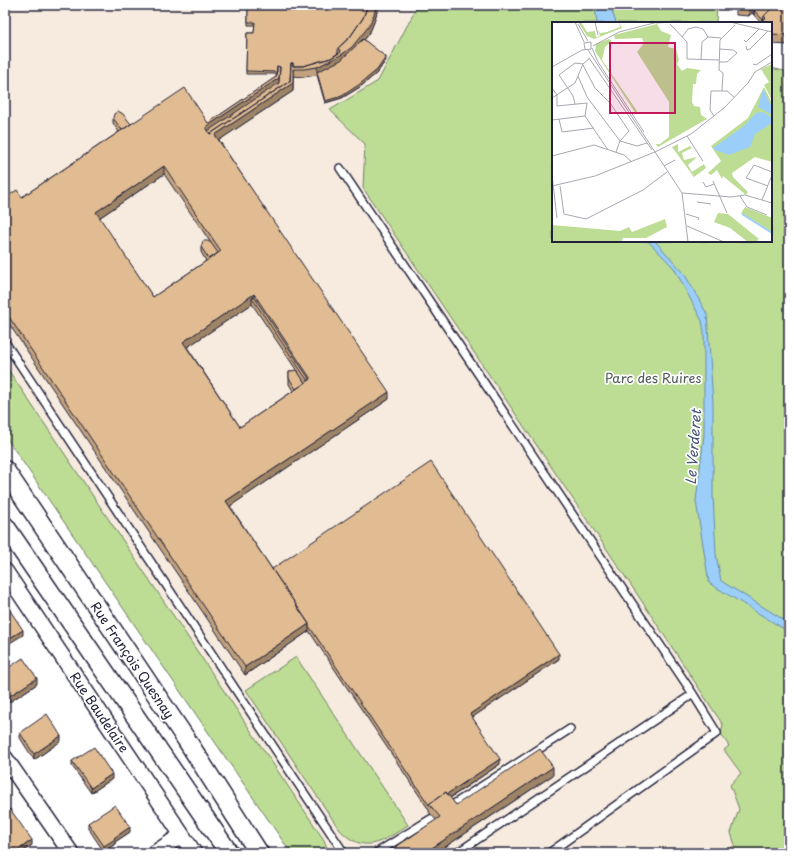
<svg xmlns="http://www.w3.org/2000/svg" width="794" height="858" viewBox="0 0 794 858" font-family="'Playpen Sans',sans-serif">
  <rect width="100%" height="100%" fill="#fff"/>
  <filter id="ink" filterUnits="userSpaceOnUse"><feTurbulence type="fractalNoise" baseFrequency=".025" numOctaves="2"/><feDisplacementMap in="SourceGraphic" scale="8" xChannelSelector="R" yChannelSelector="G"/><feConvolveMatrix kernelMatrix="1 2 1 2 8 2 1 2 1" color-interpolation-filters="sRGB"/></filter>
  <g filter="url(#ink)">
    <path fill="#f6ebde" d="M5,5h413l-40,76 -47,29 34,34 -2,44 280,415 80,122 -2,9 8,12 -4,4 16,23 -11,12 9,24 -8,24 5,12 -12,8h-395l-5,-13 -22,-33 -297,-442z"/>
    <path fill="#bddc94" stroke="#707f68" d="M418,5h299l-1,18h-163v218h218v-173l18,4v781h-65l11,-8 -4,-12 8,-24 -9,-24 11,-12 -17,-23 5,-4 -8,-12 2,-9 -80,-122 -280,-415 2,-44 -35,-34 48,-29z
      M5,365l297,442 22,33 5,13h-38l-286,-417z
      M296,657l112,168c-26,17 -44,31 -69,4l-93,-139z"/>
    <path fill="#9bcff9" stroke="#6b8aad" d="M595,5h15l6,18h-19z
      M648,241h7l29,32 23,41 6,89v93l3,58 5,27 68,42v9l-80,-49 -13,-82 8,-66v-103l-2,-11 -28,-53z"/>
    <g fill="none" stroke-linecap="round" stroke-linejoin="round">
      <defs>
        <path id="service" d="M340,168l353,526
          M5,342l339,511
          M451,806l119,-77
          M376,853l58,-36
          M457,853l236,-159 24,39 -168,120"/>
        <path id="minor" d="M5,571l189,282
          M5,758l66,95
          M155,853l27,-18"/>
        <path id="tertiary" d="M5,470l181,269 73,114
          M5,526l224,327"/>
      </defs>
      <use href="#service" stroke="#22223b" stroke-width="10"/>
      <use href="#minor" stroke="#22223b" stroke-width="18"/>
      <use href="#tertiary" stroke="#22223b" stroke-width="21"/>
      <use href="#service" stroke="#fff" stroke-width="7"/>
      <use href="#minor" stroke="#fff" stroke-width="15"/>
      <use href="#tertiary" stroke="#fff" stroke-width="18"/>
    </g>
    <path fill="#c2a27e" stroke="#22223b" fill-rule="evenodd" d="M248,5h131l-5,17 -5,12 -5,6 22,20 -9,13 -17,14 -18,11 -17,5 -8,-28 -13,2 -11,-1v15l-74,49 170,259 -159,107 42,63 287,90 -87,58 28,47 -50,34 6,7 97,-30 -117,78v-33l-7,-8v-2l-120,-179 -64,44 -240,-357v-120l17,-1 97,-65 -6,-9v-5l18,6 77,-1 68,-46 1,-3h-31l1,-41h7l1,-8h-7zM164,174l47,69 -10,4v5l5,9 -53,36 -54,-79zM252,304l53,79 -16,-11v12l4,7 -53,36 -53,-80z
      M736,5h53v40l-18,-1v-21h-10l-9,-10 -3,3 -13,-1z
      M5,670l32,14 -29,19 -3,-5z
      M20,733l41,8 -27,19 -14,-22z
      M72,761l40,18 -21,14 -19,-27z
      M5,813l27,32 -11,8h-15l-1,-1z
      M88,823l42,9 -15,10v2l-11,8 -16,-24z"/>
    <path fill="#9e8466" stroke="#22223b" d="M377,5h2l-5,17 -5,12 -17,21 -11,8 -24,9v-5l24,-12z
      M749,5h3v8l-3,3z
      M754,5h11l-11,5v5z
      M386,57v3l-9,13 -17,14 -18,11 -17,5v-2z
      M280,67l-1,18 -72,49 -1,-7 73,-49z
      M293,69v22l-78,52v-8l75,-50z
      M164,166v8l-68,46v-8z
      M254,294v7l-2,-3v6l-69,46v-8z
      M389,392v7l-163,110v-8z
      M309,624v7l-64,44v-8z
      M23,630v5l-18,11v-5z
      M559,654v5l-89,60v-5z
      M37,678v6l-29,19v-6z
      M61,736v5l-27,19v-6z
      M500,759v5l-67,45 -3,-4z
      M553,767v8l-117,78 -4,-5z
      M112,774v5l-21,14v-5z
      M130,827v5l-15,10v2l-11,8v-6l10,-8z
      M32,840v5l-11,8h-7z"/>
    <path fill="#e1bc92" stroke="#22223b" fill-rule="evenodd" d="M248,5h120l-5,13 -13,19 -12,11v5l-7,5 -28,8h-10v-3h-2l-1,18 -80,53 -2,-3 71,-48 1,-16 -3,-1v6l-31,-1 1,-38h7l1,-11h-7z
      M368,5h9l-3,9 -5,12 -17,21 -11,8 -24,12 -13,2h-11v14l-78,52 174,257 -163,109 83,123 -64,43 -240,-356v-113l12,-8 5,7 163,-109 23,35 68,-46 1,-11 3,1 -1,11 -73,49 4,7 80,-53 1,-18h2v3h10l28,-8 10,-6 -3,-4 12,-11 13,-19zM164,166l57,85 -68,46 -57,-85zM254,294l57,85 -71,48 -57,-85z
      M759,5h16l-11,11 -1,4 -9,-10z
      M775,5h14v30l-18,-1v-11h-8v-3l3,-2 -2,-2z
      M363,39l23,18 -9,13 -17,14 -18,12 -17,5 -8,-29 24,-12z
      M118,111l5,3 8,10 -9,6 -9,-12 1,-4z
      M203,241h5l3,2 7,10 -9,6 -8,-12z
      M254,297l56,83 -2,1 -56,-83z
      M295,370l3,2 7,11 -9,6 -7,-11v-6z
      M431,462l128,192 -89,60 30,45 -53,35 -1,-2 -17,12v1l-120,-179v-2l-37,-55z
      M5,603l18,27 -18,11z
      M23,658l14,20 -29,19 -3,-5v-22z
      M47,714l14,22 -27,18 -14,-21z
      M94,747l18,27 -21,14 -19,-27z
      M540,749l13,18 -121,81 4,5h-49l53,-36 -11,-13 17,-12 10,13z
      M115,805l15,22 -16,11 1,1 -11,7 -16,-23z
      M10,809l22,31 -18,13h-4l-5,-6v-34z"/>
  </g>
  <g text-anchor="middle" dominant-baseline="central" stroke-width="3.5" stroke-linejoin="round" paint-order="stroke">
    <g font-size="13" fill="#505a56" stroke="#fff">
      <text x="653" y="377">Parc des Ruires</text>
    </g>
    <g font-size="13" fill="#22223b" stroke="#fff">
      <text transform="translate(133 660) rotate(56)">Rue François Quesnay</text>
      <text transform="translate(100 712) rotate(56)">Rue Baudelaire</text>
    </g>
    <g font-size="14" font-style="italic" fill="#465674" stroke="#fff">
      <text transform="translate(693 447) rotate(-86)">Le Verderet</text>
    </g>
  </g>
  <g transform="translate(552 22)">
    <rect width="220" height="220" fill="#fff"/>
    <path d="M26,0h3l6,10 8,-1 1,6 4,-1 -2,-7 2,4 7,-1 13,-5 -1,-5 3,6 -28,11 -7,-3zM105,2l4,7 10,4 -3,12 8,2 3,11 -2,4 5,7 5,-3 14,2 -4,4 -1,10h-3l-1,18 2,4 6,1 1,8 6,4 -49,28 -20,-28 18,25h4l9,-7v-35l-32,-50 7,-9 -2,-5 -27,1 -1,-4zM57,17l3,2 -7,6 -3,13 35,51 -1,3 -41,-63 1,-7zM220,42v36l-8,-15 5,-3 -8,-13zM212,65l8,16v59l-17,-5 -23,16 1,4 15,15 -2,3 -23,-19 -1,3 -5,-9 -6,5 -3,-2 13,-12 -10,-15 37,-28zM126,122v8l12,-6 2,2 -10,5 2,7 13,-3 -9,8 4,7 12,-8 2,4 -12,9 -22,-30zM193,185l27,11v14l-31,-19zM166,191l10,1 31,25 -2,1 2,2h-11l-18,-14 -16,-6zM113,197l2,8 -21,11h-23l-2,4h-69v-17l68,6 9,-4 3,5z" fill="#bddc94"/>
    <path d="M211,67l9,18v8l-14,-8zM211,90l8,5 1,6 -17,11 -5,13 -21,8 -14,-5 -2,-2 31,-22 12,-13z" fill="#9bcff9"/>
    <path fill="none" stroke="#9bcff9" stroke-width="2" d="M190,192l30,19"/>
    <path fill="none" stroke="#a7a7b1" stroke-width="1" d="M23,0l9,20M43,0l3,13M178,0l42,10M104,1l16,-1M26,2l10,17M118,2l17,18v17l32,1M130,15l6,-8 8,-2 7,2 5,8 13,1M192,18l2,2 13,-13M41,24l26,-14 39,-10M194,24l1,4 3,-1 18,-18M40,26l6,14 46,70M36,28l94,143 6,49M37,36l63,92M149,37l1,-17 6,-5M167,40h8l10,-9 -4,-3 -13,-1M201,42l3,1 16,-11M31,43l12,23 15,15 19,28 -9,10 17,5 10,-3M0,45l30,-17 9,-1v-7l-7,1 1,6M26,54l9,21 33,44 -4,11M0,66l5,7v11l30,-3 -2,13M170,69l1,-18 -4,-3 1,-30 15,-15M0,76l23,-15 8,-19 7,-6M23,82l-2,-8 -14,-21 16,-12 8,1M162,94l-4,-6 1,-19h16l7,6M7,97l3,13 32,-4M0,98l33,-4 23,34M135,114l16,25M0,134l42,-11 30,10 8,7M112,144l11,-6M0,153l5,43M161,159l14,32M151,160l3,5 8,-3M0,164l43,-10 60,-24 36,-18 33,-26 24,-25 7,-11 17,-10M8,164l4,28 22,5 57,-29 24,-18M216,164l-22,-8 8,-13 18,7M130,171l49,4 14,-2 27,8M188,174l7,11 20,8M210,178l10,-25M145,180l14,2M134,192l13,4 -1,2M135,204l37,16"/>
    <path fill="#c2185b" fill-opacity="0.15" stroke="#c2185b" stroke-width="2" d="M58,21h65v70h-65z"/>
    <rect width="220" height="220" fill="none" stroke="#22223b" stroke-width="2"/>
  </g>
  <rect width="794" height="858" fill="none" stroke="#fff" stroke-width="20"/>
  <rect x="10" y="10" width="774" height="838" fill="none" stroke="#22223b" stroke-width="1.5" filter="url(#ink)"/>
</svg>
